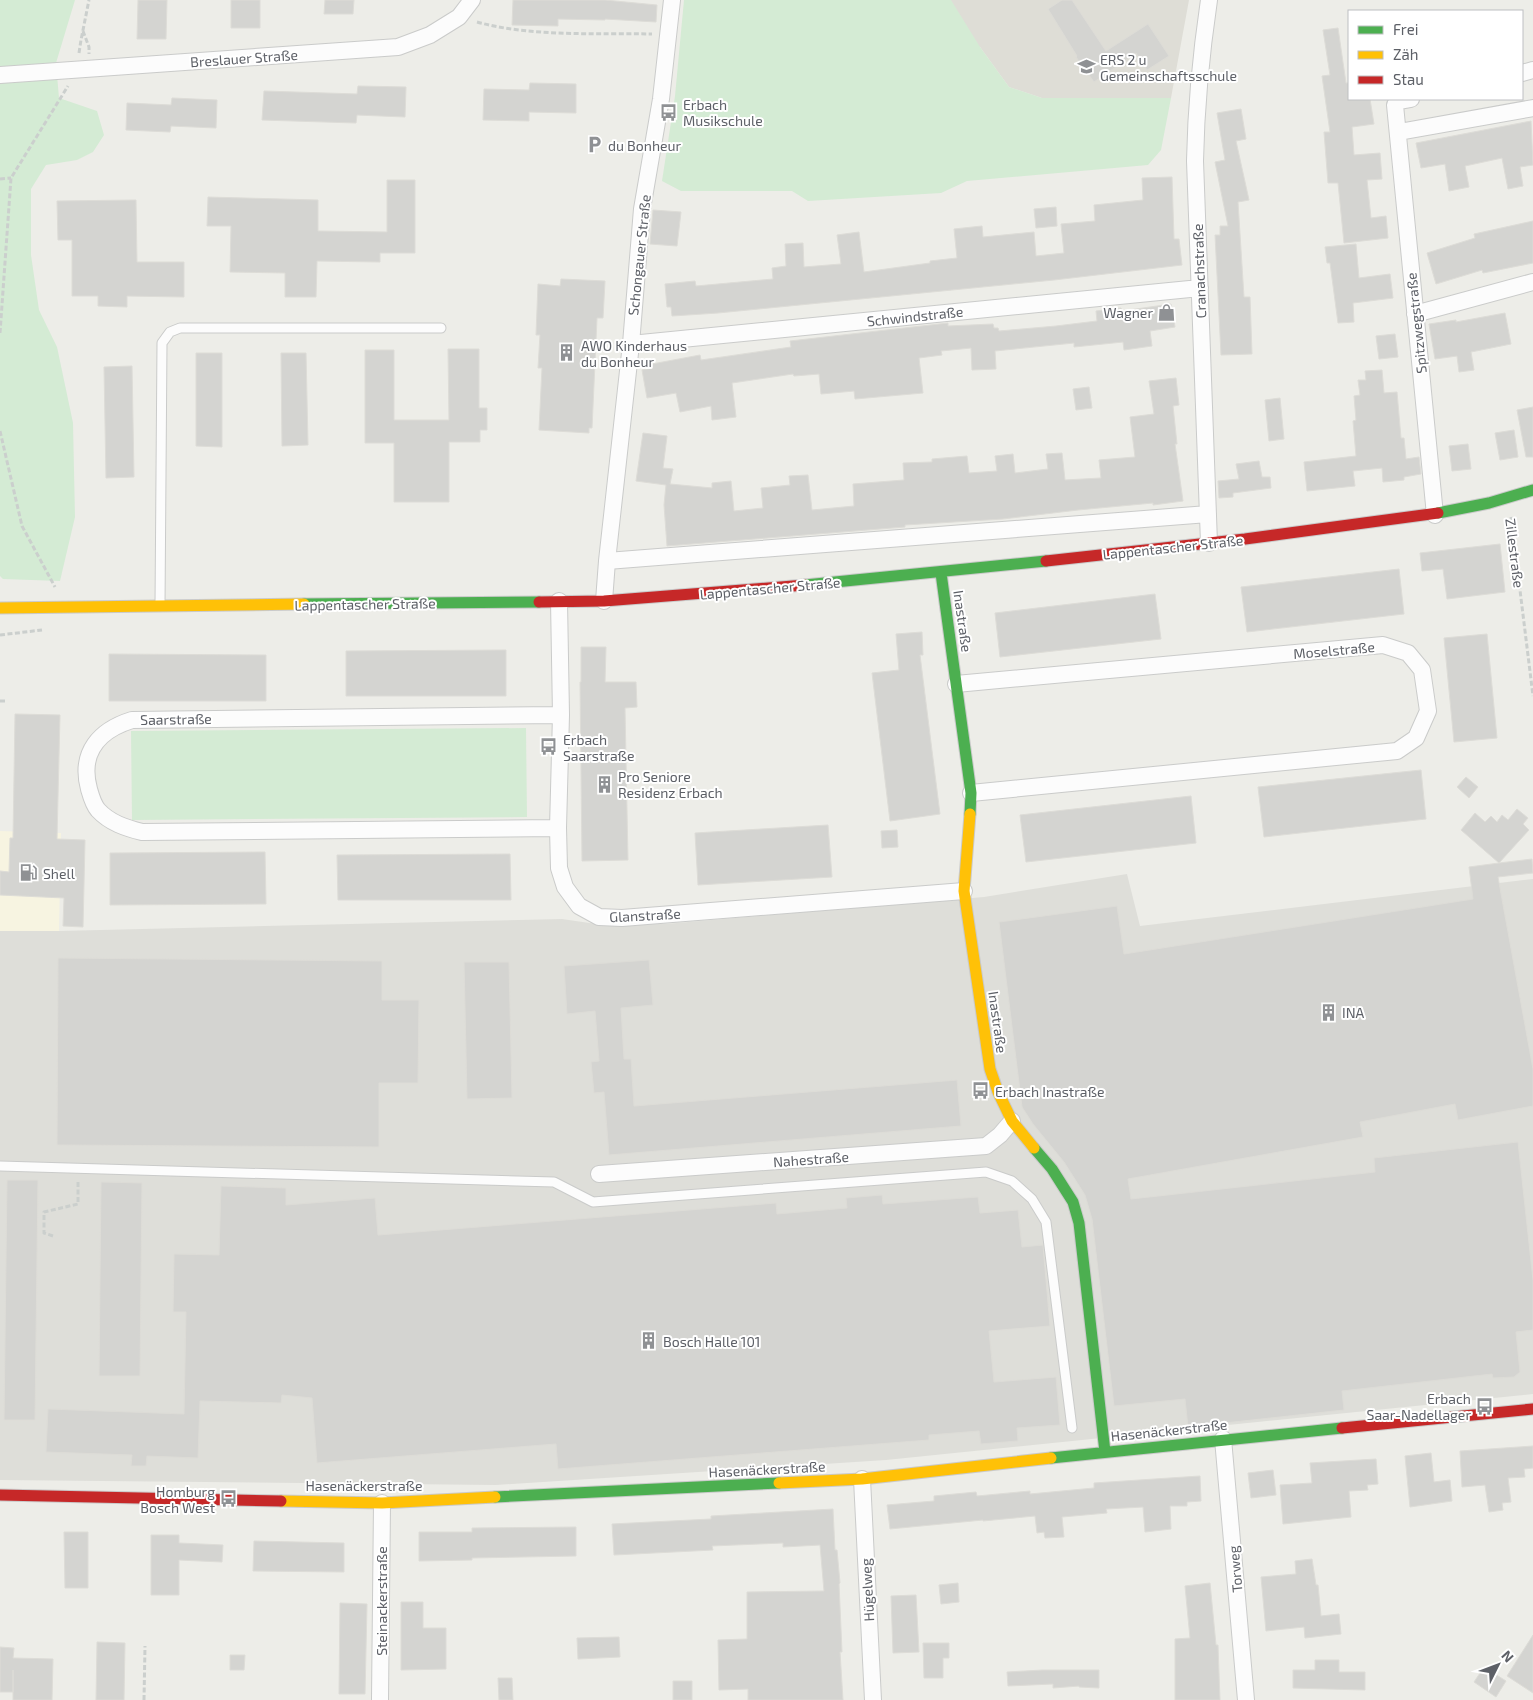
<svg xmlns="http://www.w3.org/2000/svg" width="1533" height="1700" viewBox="0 0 1533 1700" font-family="'Exo 2',sans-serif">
  <rect width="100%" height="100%" fill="#edede8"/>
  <path fill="#f7f4e1" d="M0,831l61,2 -2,98h-59z"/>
  <path fill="#deded9" d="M1127,874l13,52 393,-47v515l-647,66 -390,25 -496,-5v-549h59l503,-12 41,6 62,-1 319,-27z"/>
  <path fill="#deddd6" d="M771,0h418l-18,98h-129l-33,-11 -29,-40z"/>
  <path fill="#d4ebd4" d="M0,0h75l-19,63 3,35 38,13 7,24 -11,17 -16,8 -31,5 -15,24v66l8,55 18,37 16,76 2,94 -15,64 -57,-2 -3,-3z
    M684,0h267l29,47 29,40 33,11h129l-10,52 -13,15 -181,16 -26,12 -133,8 -16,-10h-111l-19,-10 13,-85z
    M526,728l1,89 -395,3 -1,-89z"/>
  <path fill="#d4d4d1" stroke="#dddcd7" d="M138,0h29l-1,39h-29z
    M231,0h29v28h-29z
    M325,0h29l-1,14h-29z
    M513,0h92l52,5 -1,17 -51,-3v1l-47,-1v7l-46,-1z
    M1062,0h10l34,51 42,-27 21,32 -22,14 -11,-17 -42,29 -18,-25 1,-1 -29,-47z
    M1338,28l8,55h3v16h21l4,25 -22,3 2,28 26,-2 2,26 -15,1 4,38 15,-2 2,22 -44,5 -6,-60h-10l-4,-51h6l-8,-56 8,-1 -7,-45z
    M530,83l46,1v29l-47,-1v9l-46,-1 1,-31 45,1z
    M358,86l48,1 -1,30 -48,-2 -1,8 -94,-3 2,-29 93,3z
    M172,98l45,2 -1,28 -45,-2 -1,6 -44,-2 1,-27 44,2z
    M1241,109l5,30 -10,2 13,59 -11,2 6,95h6l2,57 -31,1 -6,-120h5v-9h8l-13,-64 10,-2 -8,-47z
    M1531,121l2,44 -13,2 3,19 -15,3 -6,-31 -37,8 4,21 -20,4 -4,-27 -24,4 -5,-25z
    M1172,177l2,62h5l3,26 -128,15 -336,33 -46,3 -1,-9h-4l-2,-23 30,-3 1,5 77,-7 -1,-11 14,-2 -1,-22 18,-1 1,24 37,-3 -4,-29 22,-3 5,40 66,-9v-2l27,-3 -3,-29 28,-3 1,11 51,-5 2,24 28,-3 -3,-29 34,-3 -1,-16 49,-5 -1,-22z
    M387,180h28v73h-35v9l-63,-1 -1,36h-31v-24l-55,-1 1,-46h-24l1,-29 110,3v31l69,1z
    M136,200l1,62h47v35l-57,-1v11l-29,-1v-10h-26v-56h-14l-1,-39z
    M1056,207l1,19 -21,2 -2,-19z
    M653,210l28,2 -4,34 -27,-2z
    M1533,221v42l-50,10 -1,-3 -46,14 -9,-31 48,-15 -1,-4z
    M1356,244l3,34 31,-4 3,24 -40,5 1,19 -16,1 -8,-60h-3l-2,-16z
    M561,279l44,2 -2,37h-6l-5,110h-3v5l-50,-3 3,-62h-4l2,-33h-4l2,-51 22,2z
    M1171,304l4,23 -25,4 2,15 -28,4 -1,-8 -49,5v-4l-79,8 1,18 -24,1 -1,-22 -30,3 1,4 -23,3 4,35 -68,6 -1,-8 -33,3 -2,-20 -25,2 -1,-2 -61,9 4,34 -24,3 -1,-14 -31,6 -4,-19 -29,5 -5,-28 10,-2v-4l48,-9 1,5 90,-13 -1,-6 158,-18v3l45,-2 1,4h4l1,3 57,-5 41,-5 -1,-10 25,-3 1,3z
    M1505,313l6,31 -40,8 3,18 -15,2 -2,-16 -22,3 -6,-35 27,-4v2z
    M1395,334l3,23 -19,2 -3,-23z
    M448,349h31v59h8v22h-7v12h-31v60h-55v-59h-29v-93h29v70h55z
    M196,353h26v94l-26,-1z
    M281,353h25l2,92 -26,1z
    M132,366l2,111 -28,1 -2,-111z
    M1382,370l2,23 13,-1 4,46h3l2,21 13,-2 2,17 -17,3v3l-21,2 -1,-14 -29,3 2,15 -48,5 -3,-29 52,-6 -3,-35 3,-1 -2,-24 6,-1 -2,-15h8l-1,-9z
    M1176,378l3,27 -6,1 4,38h-2l8,57 -30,4v-2l-75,7 -75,9 -98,6v2l-238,19 -3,-41 2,-20 -30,-4 7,-48 24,3 -4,32 10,1 -3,15 42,4v-5l19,-2 3,30 29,-3 -2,-20 29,-3 -1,-9 19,-1 4,35 42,-4 -1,-22 51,-4 -1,-17 29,-1v-3l35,-3 2,17 28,-2 -2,-15 18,-2 2,19 33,-4 -2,-15 16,-1 3,27 36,-2 -2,-18 36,-3 -5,-40 24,-3 -5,-33z
    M1089,387l3,21 -16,2 -3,-21z
    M1280,398l4,41 -15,2 -4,-41z
    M1533,407v50h-7l-9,-47z
    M1514,430l4,27 -18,3 -5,-27z
    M1468,444l3,25 -19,2 -3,-25z
    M1259,461l3,16h8l1,11 -38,5v4l-14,1 -1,-17 21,-2 -3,-15z
    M1500,544l5,48 -58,7 -4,-30 -21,2 -2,-18z
    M1399,569l5,45 -157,18 -6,-45z
    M1155,594l6,45 -161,18 -5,-44z
    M922,632l1,23h-3l20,159 -50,7 -18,-148 27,-3 -3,-36z
    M1487,634l10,104 -43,4 -10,-104z
    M581,647h25l-1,35h31l1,25 -12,1 3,152 -46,1 -2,-179h1z
    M506,650v46h-160v-45z
    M109,654l157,1v46h-157z
    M15,714l45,1 -3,124 28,1 -2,87 -20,-1 1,-28 -64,-3v-24l9,1 1,-34h3z
    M1421,770l5,49 -162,18 -6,-50z
    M1466,777l12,10 -9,11 -12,-11z
    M1191,796l5,47 -170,19 -6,-47z
    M1517,809l11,9 -5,6 6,6 -30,33 33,-4 1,14 -35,4 35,192v37l-75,14 -3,-16 -95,18 3,15 -235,42 3,20 244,-27 -1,-14 144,-16 15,138v50l-17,2 4,40 -6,5 -21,1 -1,-4 -150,17 2,19 -156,17 -3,-28 -71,7 -22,-187 -7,-24 -21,-33 -31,-38 -11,-17 -23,-185 118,-16 7,48 349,-55 -4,-32 30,-4 -38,-33 14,-17 10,9 6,-6 6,6 5,-7 6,5z
    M828,825l4,52 -134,8 -3,-52z
    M897,830l1,17 -16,1 -1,-17z
    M265,852l1,52 -156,1v-52z
    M510,854l1,46h-173l-1,-45z
    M58,958l324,3v39h37l-1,83h-39v64l-322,-2z
    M649,960l4,45 -32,3 3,51h7l3,47 323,-26 4,46 -352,29 -5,-63 -10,1 -3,-31 8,-1 -4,-50 -28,3 -3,-48z
    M464,962h45l3,136 -45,1z
    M7,1180h31l-3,240h-31z
    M101,1182l41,1 -2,193h-41z
    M221,1186l65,2v17l89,-7 3,37 398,-32 1,11 70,-6 -1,-10 36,-3 1,9 95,-7 2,16 38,-3 4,37 21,-2 7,81 -61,5 5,51 62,-5 4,48 -43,3 1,13 -37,3 -2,-13 -50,4v5l-371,29 -2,-25 -239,19 -5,-65 -30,-3 -1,8 -81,-2 -2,57 -51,-2 -1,10h-15l1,-11 -86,-3 2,-43 136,5 2,-102h-13l1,-58 45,1z
    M1533,1446v22l-9,1 1,8 -17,1 3,24 -9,1 1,7 -14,2 -4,-27 -23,2 -2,-36z
    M1431,1453l3,29 16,-2 2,21 -42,6 -5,-51z
    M1376,1459l2,25 -11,1 1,5 -19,1 2,26 -68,7 -3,-39 32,-2 -2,-20z
    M1273,1470l3,25 -25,3 -3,-25z
    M1200,1476l1,25 -14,1v4h-17l1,23 -26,3 -2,-25 -37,2 1,4 -45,4 2,20 -19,1 -1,-6 -7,1 -2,-17 -52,5v-1l-93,9 -3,-24 47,-4v-5l42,-4 1,4 53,-5v3l64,-6v-5z
    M833,1509l2,41h2l3,33 -1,1 3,68h-2l3,48h-95v-11l-29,1 -1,-50 29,-1v-47l77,-1 -4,-46 -37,2v-4l-71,3 1,4 -99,5 -2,-31 99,-5v-3z
    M576,1527v29l-104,2v2l-53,1v-29h53v-4z
    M64,1532h24v56h-23z
    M151,1535h28v8l44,2 -1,17 -43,-2v35h-28z
    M254,1541l90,2v29l-91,-1z
    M1312,1559l4,26h2l3,31 18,-2 2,20 -36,4 -1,-11 -38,4 -5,-54 35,-3 -1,-13z
    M958,1583l1,19 -18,2 -2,-19z
    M1210,1583l6,62h2l2,55h-45v-61l15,-1 -5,-52z
    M916,1595l3,57 -26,1 -2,-57z
    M401,1602h22v26h23v41l-45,1z
    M340,1603l27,1 -2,90h-26z
    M1533,1635v58l-26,-17z
    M619,1637l1,20 -42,2 -1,-21z
    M97,1642l28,1 -1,57h-28z
    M923,1643h26v15h-6v20h-19z
    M0,1647l14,1 -1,10 40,1 -1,41h-39v-30v22h-13z
    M230,1655h15l-1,15h-14z
    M1315,1660h24v12h26v18l-72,-2v-18h22z
    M1484,1667l22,14 -10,16 -22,-15z
    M1043,1670h56v18l-20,-1v-1l-26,2v-4l-45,2 -1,-14z
    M498,1678h14l1,22h-14z
    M673,1681h19v19h-19z"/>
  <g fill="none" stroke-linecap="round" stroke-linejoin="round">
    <defs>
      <path id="lane" d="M160,606l2,-263 8,-11 10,-4h261
        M0,1166l554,16 39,20 393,-30 26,9 20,18 14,23 26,206"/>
      <path id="street" d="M1209,0c-8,54 -13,107 -14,161l14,382
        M1522,73l11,-3
        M0,75l398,-28 32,-12 29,-18 13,-17
        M1411,99l-11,2 -5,4 40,410
        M1399,132l134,-24
        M1415,314l118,-32
        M631,344l569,-56
        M607,561l601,-47
        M559,601l2,114 -3,113 1,40 6,19 14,19 20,11 23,1 342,-27
        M604,601l3,-40 24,-217 11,-135 19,-110 11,-99
        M956,684l427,-39 25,8 14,17 6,41 -12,27 -19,13 -426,42
        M558,828l-416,4c-16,-4 -32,-9 -44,-22 -5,-6 -7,-14 -9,-21 -10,-37 11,-59 43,-69l429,-5
        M599,1174l387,-28 14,-11 12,-14
        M1223,1439l23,261
        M862,1479l11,221
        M380,1700l2,-197"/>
      <path id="fast" d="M1438,513l51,-10 44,-13
        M941,573l30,220 -1,21
        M805,585l241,-24
        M304,604l235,-2
        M1034,1148l18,21 21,33 6,21 26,229
        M1051,1458l291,-30
        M495,1497l284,-14"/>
      <path id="slow" d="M0,608l304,-4
        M970,814l-6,77 26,178 8,23 14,29 22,27
        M779,1483l83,-4 189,-21
        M281,1501l101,2 113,-6"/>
      <path id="jam" d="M1046,561l199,-22 193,-26
        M539,602l65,-1 201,-16
        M1342,1428l191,-19
        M0,1495l281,6"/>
    </defs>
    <use href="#lane" stroke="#cacbca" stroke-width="11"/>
    <use href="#street" stroke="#cacbca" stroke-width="18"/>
    <use href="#fast" stroke="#cacaca" stroke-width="13"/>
    <use href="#slow" stroke="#cacaca" stroke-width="13"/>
    <use href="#jam" stroke="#cacaca" stroke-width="13"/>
    <path stroke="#cbcfcd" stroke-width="3" stroke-dasharray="5 2.5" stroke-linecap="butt" d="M477,22c54,15 119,11 175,12
      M83,31l6,16v7
      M79,53l2,-13 8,-40
      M0,179l11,-1
      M0,333l11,-155 57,-92
      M0,431l22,95 33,61
      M1511,517l22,179
      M0,635l42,-5
      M0,701h5
      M53,1236l-9,-3v-21l34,-8v-23
      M144,1700l1,-54"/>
    <use href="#lane" stroke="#fcfcfc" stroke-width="9"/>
    <use href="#street" stroke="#fcfcfc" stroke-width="16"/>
    <use href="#fast" stroke="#4caf50" stroke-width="11"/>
    <use href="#slow" stroke="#ffc107" stroke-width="11"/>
    <use href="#jam" stroke="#c62828" stroke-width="11"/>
  </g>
  <defs>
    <symbol id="school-bare" viewBox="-9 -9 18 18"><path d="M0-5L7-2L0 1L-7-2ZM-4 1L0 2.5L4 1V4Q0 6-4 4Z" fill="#8f9194" stroke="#fff" stroke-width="2.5" paint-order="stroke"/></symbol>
    <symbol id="bus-bare" viewBox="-9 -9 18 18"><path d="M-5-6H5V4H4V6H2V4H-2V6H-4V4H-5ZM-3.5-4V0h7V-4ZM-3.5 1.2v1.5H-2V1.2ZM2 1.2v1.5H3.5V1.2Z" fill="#8f9194" stroke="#fff" stroke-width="2.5" paint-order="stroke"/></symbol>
    <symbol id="parking-bare" viewBox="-9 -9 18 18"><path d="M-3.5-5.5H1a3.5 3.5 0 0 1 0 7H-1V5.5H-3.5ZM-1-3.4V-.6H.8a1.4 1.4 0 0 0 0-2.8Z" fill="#8f9194" stroke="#fff" stroke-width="2.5" paint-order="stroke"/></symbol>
    <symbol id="shop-bare" viewBox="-9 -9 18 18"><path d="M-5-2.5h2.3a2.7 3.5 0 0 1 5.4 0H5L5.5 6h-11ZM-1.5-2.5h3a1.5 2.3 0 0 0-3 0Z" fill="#8f9194" stroke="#fff" stroke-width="2.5" paint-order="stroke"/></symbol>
    <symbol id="building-bare" viewBox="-9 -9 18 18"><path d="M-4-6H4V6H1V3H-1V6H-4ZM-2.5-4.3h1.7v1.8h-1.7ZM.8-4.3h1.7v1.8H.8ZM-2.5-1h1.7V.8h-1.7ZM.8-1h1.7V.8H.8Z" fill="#8f9194" stroke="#fff" stroke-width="2.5" paint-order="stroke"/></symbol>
    <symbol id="fuel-bare" viewBox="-9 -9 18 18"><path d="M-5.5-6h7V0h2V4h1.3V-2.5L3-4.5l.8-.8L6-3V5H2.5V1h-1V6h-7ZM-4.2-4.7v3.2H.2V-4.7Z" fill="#8f9194" stroke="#fff" stroke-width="2.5" paint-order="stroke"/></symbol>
  </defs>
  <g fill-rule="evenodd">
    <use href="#school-bare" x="1074" y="54" width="25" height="25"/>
    <use href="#bus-bare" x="656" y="100" width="25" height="25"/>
    <use href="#parking-bare" x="582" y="132" width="25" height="25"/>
    <use href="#shop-bare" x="1154" y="300" width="25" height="25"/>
    <use href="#building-bare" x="554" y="340" width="25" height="25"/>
    <use href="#bus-bare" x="536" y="734" width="25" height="25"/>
    <use href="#building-bare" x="592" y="772" width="25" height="25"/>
    <use href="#fuel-bare" x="16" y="860" width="25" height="25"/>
    <use href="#building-bare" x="1316" y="1000" width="25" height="25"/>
    <use href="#bus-bare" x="968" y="1078" width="25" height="25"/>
    <use href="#building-bare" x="636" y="1328" width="25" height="25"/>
    <use href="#bus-bare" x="1472" y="1394" width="25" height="25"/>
    <use href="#bus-bare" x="216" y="1486" width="25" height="25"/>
  </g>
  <g text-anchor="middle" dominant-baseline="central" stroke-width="4" stroke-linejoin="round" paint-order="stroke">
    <g font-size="14" fill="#5d6067" stroke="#fff">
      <text transform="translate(244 58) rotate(-4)">Breslauer Straße</text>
      <text transform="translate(639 255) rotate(-84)">Schongauer Straße</text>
      <text transform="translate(1199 271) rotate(-92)">Cranachstraße</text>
      <text transform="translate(915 316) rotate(-6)">Schwindstraße</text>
      <text transform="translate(1416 323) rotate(-96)">Spitzwegstraße</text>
      <text transform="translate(1173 547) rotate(-6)">Lappentascher Straße</text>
      <text transform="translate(1515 553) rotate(83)">Zillestraße</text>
      <text transform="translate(770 588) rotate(-5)">Lappentascher Straße</text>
      <text transform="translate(365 604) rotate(-1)">Lappentascher Straße</text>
      <text transform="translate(963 621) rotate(82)">Inastraße</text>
      <text transform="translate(1334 650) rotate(-5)">Moselstraße</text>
      <text transform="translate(176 719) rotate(-1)">Saarstraße</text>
      <text transform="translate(645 915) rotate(-3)">Glanstraße</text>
      <text transform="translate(998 1022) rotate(82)">Inastraße</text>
      <text transform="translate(811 1159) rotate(-4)">Nahestraße</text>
      <text transform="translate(1169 1430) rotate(-6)">Hasenäckerstraße</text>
      <text transform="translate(767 1469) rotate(-3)">Hasenäckerstraße</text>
      <text x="364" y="1485">Hasenäckerstraße</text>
      <text transform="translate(1235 1569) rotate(-95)">Torweg</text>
      <text transform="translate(867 1590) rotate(-93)">Hügelweg</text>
      <text transform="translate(381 1601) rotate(-90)">Steinackerstraße</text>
    </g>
    <g font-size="14" fill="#5d6067" stroke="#fff" text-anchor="start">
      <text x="1100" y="59">ERS 2 u<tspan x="1100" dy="16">Gemeinschaftsschule</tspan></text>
      <text x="683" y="104">Erbach<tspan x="683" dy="16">Musikschule</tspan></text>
      <text x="608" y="145">du Bonheur</text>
      <text x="1153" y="312" text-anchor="end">Wagner</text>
      <text x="581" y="345">AWO Kinderhaus<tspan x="581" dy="16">du Bonheur</tspan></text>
      <text x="563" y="739">Erbach<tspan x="563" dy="16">Saarstraße</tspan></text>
      <text x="618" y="776">Pro Seniore<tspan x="618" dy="16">Residenz Erbach</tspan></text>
      <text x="43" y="873">Shell</text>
      <text x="1342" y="1012">INA</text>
      <text x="995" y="1091">Erbach Inastraße</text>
      <text x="663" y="1341">Bosch Halle 101</text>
      <text x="1471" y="1398" text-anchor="end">Erbach<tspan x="1471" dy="16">Saar-Nadellager</tspan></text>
      <text x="215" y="1491" text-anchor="end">Homburg<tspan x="215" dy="16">Bosch West</tspan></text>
    </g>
  </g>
  <rect x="1348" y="10" width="175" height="90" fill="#ffffff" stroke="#bebfc2"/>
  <rect x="1358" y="26" width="25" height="8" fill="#4caf50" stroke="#bebfc2"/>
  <text x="1393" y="35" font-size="15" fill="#5d6067">Frei</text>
  <rect x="1358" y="51" width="25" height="8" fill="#ffc107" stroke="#bebfc2"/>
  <text x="1393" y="60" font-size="15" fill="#5d6067">Zäh</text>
  <rect x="1358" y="76" width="25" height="8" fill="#c62828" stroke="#bebfc2"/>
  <text x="1393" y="85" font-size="15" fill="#5d6067">Stau</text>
  <g transform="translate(1498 1665) rotate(48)" stroke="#ffffff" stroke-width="4" paint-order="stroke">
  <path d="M0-4L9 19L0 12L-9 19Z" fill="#5d6067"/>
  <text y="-8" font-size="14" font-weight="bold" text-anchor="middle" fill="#5d6067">N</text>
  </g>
</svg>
